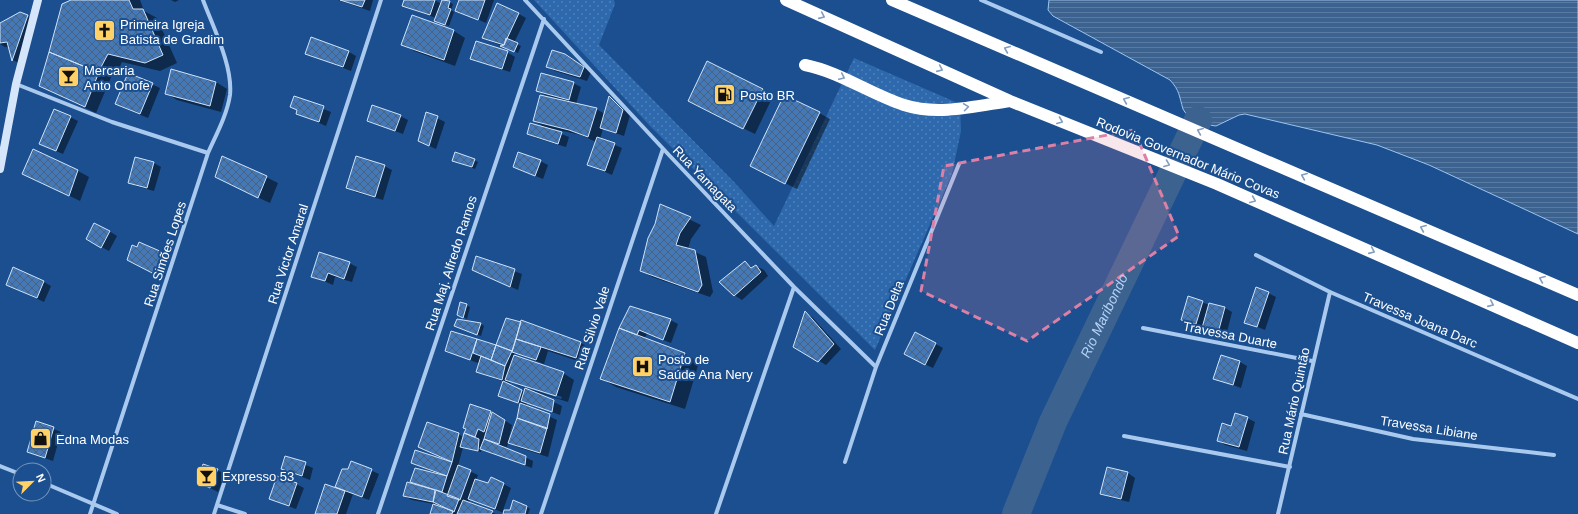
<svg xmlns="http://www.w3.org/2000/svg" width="1578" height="514" viewBox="0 0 1578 514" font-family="Helvetica,sans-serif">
  <defs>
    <pattern id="grass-dots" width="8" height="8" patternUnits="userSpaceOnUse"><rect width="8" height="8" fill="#2e69ad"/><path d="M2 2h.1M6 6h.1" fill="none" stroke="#4d80b9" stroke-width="1.8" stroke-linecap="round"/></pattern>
    <pattern id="water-rules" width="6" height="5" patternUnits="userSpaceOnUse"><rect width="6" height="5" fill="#3c6290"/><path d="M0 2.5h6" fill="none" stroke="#597aa1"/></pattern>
    <pattern id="building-cross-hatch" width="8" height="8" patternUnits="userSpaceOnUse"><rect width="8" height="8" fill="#4478b7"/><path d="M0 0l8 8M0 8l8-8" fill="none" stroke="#486282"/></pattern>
  </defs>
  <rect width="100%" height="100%" fill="#1b4f8f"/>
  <path fill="url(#grass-dots)" d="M534,0h80l1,4 -16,41 136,138 39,43 80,-168 106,46 1,27 -9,43 -77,176 -225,-224z"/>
  <path fill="url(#water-rules)" stroke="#9cc4f0" d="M1049,0h529v234l-149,-69 -52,-20 -132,-31 -6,1 -23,11c-10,-1 -29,-7 -33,-17 -4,-13 -3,-18 -13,-29l-117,-64 -5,-6z"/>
  <path fill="#0007" fill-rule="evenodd" d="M74,0h66l4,11 13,7 20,45 -17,8 -38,-9 -6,13h-4l-16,38 -56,-27z
    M171,0h8l-4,2z
    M338,0h35l-3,11z
    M405,0h29l8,4 3,-4 8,4 -2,6 3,2 -5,14 -10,-4 -3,-4 -33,-12z
    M460,0h34l-8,23 -30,-13z
    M519,14l7,4 -12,25 7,3 -3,7 -35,-15z
    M27,16l8,4 -15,44 -7,-4 -4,-13h-4l-5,-3v-20z
    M412,16l42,15 11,7 -10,28 -41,-15 -11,-7z
    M349,52l7,4 -5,15 -44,-17z
    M507,52l8,5 -5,15 -31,-10 -7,-4z
    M565,55l26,17 -4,9 -32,-10 -8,-4z
    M172,70l44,12 11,7 -6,23 -44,-12 -11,-7z
    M129,74l31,14 -12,30 -24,-10z
    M573,83l8,4 -5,17 20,5 9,5 5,-16 20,17 -6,21 -21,-7 -3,10 22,9 -10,27 -24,-11 8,-22 -15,-7 -27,-6v2l15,6 -3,10 -30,-9 -8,-4 18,-6 -12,-7 30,-21 -19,-5 -8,-5z
    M762,90l11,6 -18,38 -55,-27z
    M294,97l37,15 -5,14 -29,-13z
    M427,113l18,9 -9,27 -9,-4z
    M819,113l11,6 -33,70 -46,-23z
    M400,116l8,4 -5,14 -35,-13z
    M70,117l8,4 -15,33 -23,-10z
    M474,160l4,2 -3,7 -18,-7z
    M540,161l8,4 -5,14 -29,-12z
    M154,163l7,4 -7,24 -18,-5 -7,-4z
    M384,166l8,4 -9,30 -28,-8 -8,-4z
    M78,171l11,6 -9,24 -57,-28z
    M266,177l12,6 -8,20 -43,-20z
    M661,206l40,19 -10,14 -3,10 18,8 7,35 -3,5 -58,-20 -11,-7z
    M109,231l8,5 -8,15 -22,-12z
    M161,253l8,4 -5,21 -29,-14z
    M477,257l45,17 -4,16 -45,-20z
    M745,262l8,6 3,-2 8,4 4,6 -26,24 -8,-5z
    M349,263l8,4 -5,15 -17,-5 -2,8 -20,-9z
    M44,282l7,4 -7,16 -29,-14z
    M1268,293l8,4 -11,33 -19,-8z
    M1189,297l20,8 16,3 7,4 -6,24 -15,-4 -29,-13z
    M460,303l10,4 -3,12 -9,-5z
    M805,313l7,4 29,32 -15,16 -32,-19z
    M506,319l75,24 11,6 -5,15 -39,-13 -4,13 -28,-11 -2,3 49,17 11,7 -6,22 -35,-11 -1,1 30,14 -2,9 -33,-12 -1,3 31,14 -9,37 -31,-10 -9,-5 -1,5 -5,-1 31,15 -1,7 -51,-19v3l-18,-5 -5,19 20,9 -2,5 13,4 3,-6 19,10 -8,22 7,1 17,-4 3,2 -2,5h-22l-36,-15 -2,4 28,11h-65l3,-10 -22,-4 -8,-4 11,-27 15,4 1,-2 -19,-8 30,-5 -23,-11 39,-13 6,3 4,-2 -3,-2 2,-3 -3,-2 6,-22 21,6 21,13 -3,13 1,1 11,-35 -22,-9 5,-13 -26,-10 2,-8 -34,-14 6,-18 45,15zM504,347l13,5v2l-13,-5zM510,381l15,7 -1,4 -19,-10 5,1zM517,383l45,14 -1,2 -44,-14zM434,489h3l-3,12h-1z
    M670,320l8,4 -7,19 -24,-9 -3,5 41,15 14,8 -14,47 -69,-22 -14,-8 21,-48z
    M481,324l3,2 -3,10 -23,-9z
    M916,333l27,15 -10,20 -21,-10z
    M1240,362l7,4 -6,22 -26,-10z
    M1247,418l8,4 -8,29 -22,-6 -7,-5z
    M36,422l25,10 -8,29 -25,-9z
    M286,457l27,11 -3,12 -28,-11z
    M352,462l27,12 -10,26 -16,-6 -7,20h-30l27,-24 -6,-4 12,-16z
    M217,470l8,4 -7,18 -12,-6z
    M1128,473l7,5 -6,24 -20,-5 -8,-4z
    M296,484l8,4 -8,21 -26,-10z"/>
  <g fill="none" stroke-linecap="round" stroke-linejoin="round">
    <path stroke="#3c6290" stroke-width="28" id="s1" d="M1016,514l37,-92 145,-302"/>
  </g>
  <path fill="url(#building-cross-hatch)" stroke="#cfe3fa" d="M71,0h58l4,9h10l20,46 -18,8 -37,-9 -7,13 -13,1 -39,-16 13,-48z
    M340,0h25l-3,7z
    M404,0h31l-5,15 -28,-9z
    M442,0l8,1 -2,7 3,1 -6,16 -11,-4z
    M459,0h26l-7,20 -23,-9z
    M497,3l22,10 -15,32 -22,-7z
    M20,12l8,3 -16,46 -5,-19 -7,1v-20z
    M412,15l42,15 -10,30 -43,-15z
    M311,37l38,14 -6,16 -38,-13z
    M506,38l12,5 -4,9 -14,-6 4,-1z
    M476,41l32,10 -6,18 -32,-10z
    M552,50l13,4 19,13 -4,10 -34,-10z
    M49,52l39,16 13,-1 -16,40 -46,-21z
    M707,61l56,28 -20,40 -55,-28z
    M171,69l45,13 -6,24 -45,-12z
    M128,73l25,10 -13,31 -25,-10z
    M541,73l33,9 -5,18 -33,-9z
    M540,95l57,13 -9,29 -19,-7 -36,-9z
    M784,95l36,17 -35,72 -35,-18z
    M294,96l30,10 -5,16 -23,-8 1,-4 -7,-3z
    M609,96l14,14 -7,23 -16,-5z
    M372,105l29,10 -6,16 -28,-10z
    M54,109l17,7 -15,35 -17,-7z
    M426,112l12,4 -9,30 -11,-5z
    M530,123l32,9 -4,12 -31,-10z
    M597,137l18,6 -10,28 -18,-6z
    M33,149l45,21 -9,26 -47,-22z
    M455,152l20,7 -3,8 -20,-6z
    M518,152l23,8 -6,16 -22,-9z
    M222,156l45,20 -9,22 -43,-21z
    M356,156l29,9 -10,32 -29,-9z
    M135,157l19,5 -7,26 -19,-5z
    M660,204l31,13 -11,16 -4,12 19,5 7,35 -4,7 -58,-21 8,-33 7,-14z
    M94,223l16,8 -9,17 -15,-9z
    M139,242l23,10 -6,23 -29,-15 5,-15 5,2z
    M319,252l31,10 -6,17 -16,-6 -3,8 -14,-4z
    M476,256l39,13 -5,18 -38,-17z
    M745,261l6,7 5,-3 5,7 -27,24 -15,-14z
    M13,267l31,14 -7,17 -31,-13z
    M1256,287l13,5 -12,35 -13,-4z
    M1188,296l15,5 -7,23 -15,-4z
    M460,302l7,2 -4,14 -6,-3z
    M1209,303l16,4 -7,26 -16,-5z
    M630,306l41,13 -8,21 -24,-10 -2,5 -18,-7z
    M805,311l29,33 -16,18 -25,-15z
    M506,318l15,4 -9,29 -16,-6z
    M457,319l24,4 -4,12 -23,-9z
    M521,320l60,22 -5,16 -60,-19z
    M619,328l66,25 -15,49 -70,-23z
    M451,331l26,8 -7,21 -25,-9z
    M915,332l21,11 -11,22 -21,-11z
    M477,339l19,6 -5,15 -18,-7z
    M516,339l25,8 -5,13 -24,-8z
    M496,345l16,6 -7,15 -14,-6z
    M514,355l50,17 -8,24 -51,-16z
    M1221,355l19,6 -7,24 -20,-6z
    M481,356l24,10 -3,14 -26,-8z
    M503,381l19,9 -4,13 -20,-7z
    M525,388l29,12 -2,12 -31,-11z
    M520,403l30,11 -3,15 -30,-11z
    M470,404l21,7 -7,21 -6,-3 -3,8 -11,-4 2,-4 -3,-1z
    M492,412l13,8 -6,24 -15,-5z
    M1235,413l13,4 -9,30 -22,-6 5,-18 9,3z
    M517,418l30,10 -7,25 -32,-10z
    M36,421l18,6 -9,31 -18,-6z
    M427,422l32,11 -7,29 -34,-15z
    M464,433l15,6 -1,12 -18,-4z
    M484,439l42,17 -1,9 -45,-16z
    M415,450l37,12 -5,14 -36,-13z
    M285,456l21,6 -4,14 -21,-7z
    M351,461l21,8 -10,28 -27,-10 7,-18h6z
    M203,464l15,5 -8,19 -13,-6z
    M458,465l13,5 -11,30 -13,-4z
    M1107,467l21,5 -7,27 -21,-5z
    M415,468l32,8 -5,16 -32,-10z
    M277,476l20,7 -8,23 -20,-7z
    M491,477l13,6 -9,26 -27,-10 7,-20 13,4z
    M407,482l28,8 -2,12 -30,-6z
    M325,484l20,7 -8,23h-22z
    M436,490l23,9 -5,13 -21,-10z
    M463,500l30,11 -2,3h-34z
    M513,500l14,6 -2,8h-22l1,-4h6z
    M433,504l20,7 -1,3h-22z"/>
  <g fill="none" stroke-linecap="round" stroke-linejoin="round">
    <path stroke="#a9c9ee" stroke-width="4" d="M525,0l143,154 126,133 82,80
      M981,0l120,52
      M16,84l96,38 96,31
      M1256,255l74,37 248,107
      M1143,328l169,33
      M1301,414l112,25 141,16
      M1124,436l166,31
      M845,462l31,-95 83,-203
      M0,466l20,8
      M44,483l73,31
      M217,505l28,9
      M90,514l118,-361c8,-18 19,-38 22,-58 3,-29 -17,-68 -27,-95
      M214,514l167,-514
      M378,514l166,-495
      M541,514l122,-365
      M716,514l78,-227
      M1278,514l52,-222"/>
    <path stroke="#d6e6fa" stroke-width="8" d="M0,169l16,-85 22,-84"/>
    <path stroke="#fff" stroke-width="12" d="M786,0l224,101 207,83 361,159
      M892,0l686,295
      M805,65c35,7 65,29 99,40 34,11 72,1 106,-4"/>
  </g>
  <defs><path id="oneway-chevron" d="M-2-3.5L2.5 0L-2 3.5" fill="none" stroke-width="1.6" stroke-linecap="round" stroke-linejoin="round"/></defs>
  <g stroke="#829ec1">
    <use href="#oneway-chevron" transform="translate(822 16) rotate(24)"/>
    <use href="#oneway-chevron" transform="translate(1007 49) rotate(-157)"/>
    <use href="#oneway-chevron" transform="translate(940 69) rotate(24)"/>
    <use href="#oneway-chevron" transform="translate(842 77) rotate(25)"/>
    <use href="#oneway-chevron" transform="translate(1126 100) rotate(-157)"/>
    <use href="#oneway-chevron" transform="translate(966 107) rotate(-8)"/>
    <use href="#oneway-chevron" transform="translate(1060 121) rotate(22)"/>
    <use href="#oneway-chevron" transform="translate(1200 131) rotate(-157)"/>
    <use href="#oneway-chevron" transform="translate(1167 164) rotate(22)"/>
    <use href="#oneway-chevron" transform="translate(1304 176) rotate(-157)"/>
    <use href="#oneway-chevron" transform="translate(1253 200) rotate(23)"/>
    <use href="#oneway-chevron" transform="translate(1423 228) rotate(-157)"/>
    <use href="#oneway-chevron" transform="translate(1372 251) rotate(24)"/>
    <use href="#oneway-chevron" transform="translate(1542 279) rotate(-157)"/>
    <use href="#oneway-chevron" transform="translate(1491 304) rotate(24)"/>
  </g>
  <path fill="#dd80a5" fill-opacity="0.2" stroke="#dd80a5" stroke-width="3" stroke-dasharray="8 5" stroke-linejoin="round" d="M1134,130l45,106 -152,105 -106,-50 23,-125z"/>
  <defs>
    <symbol id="church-square" viewBox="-11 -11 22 22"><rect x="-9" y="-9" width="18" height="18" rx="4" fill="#ffd166" stroke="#1b4f8f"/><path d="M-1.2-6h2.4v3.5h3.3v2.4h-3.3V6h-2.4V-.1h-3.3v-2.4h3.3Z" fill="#111"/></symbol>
    <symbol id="bar-square" viewBox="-11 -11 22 22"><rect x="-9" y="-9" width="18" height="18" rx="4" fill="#ffd166" stroke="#1b4f8f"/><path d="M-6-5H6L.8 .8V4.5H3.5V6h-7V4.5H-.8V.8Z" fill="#111"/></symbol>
    <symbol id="fuel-square" viewBox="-11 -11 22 22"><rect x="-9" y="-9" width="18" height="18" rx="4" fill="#ffd166" stroke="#1b4f8f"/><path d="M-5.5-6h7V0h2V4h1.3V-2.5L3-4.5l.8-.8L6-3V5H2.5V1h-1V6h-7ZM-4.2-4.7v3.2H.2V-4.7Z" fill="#111"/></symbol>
    <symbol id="hospital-square" viewBox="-11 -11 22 22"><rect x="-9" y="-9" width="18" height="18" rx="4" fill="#ffd166" stroke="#1b4f8f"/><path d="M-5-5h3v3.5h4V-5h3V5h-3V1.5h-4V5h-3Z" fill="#111"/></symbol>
    <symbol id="shop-square" viewBox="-11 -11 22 22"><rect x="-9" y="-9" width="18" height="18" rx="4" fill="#ffd166" stroke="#1b4f8f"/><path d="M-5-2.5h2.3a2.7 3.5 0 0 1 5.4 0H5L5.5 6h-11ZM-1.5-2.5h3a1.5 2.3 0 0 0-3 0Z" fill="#111"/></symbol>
  </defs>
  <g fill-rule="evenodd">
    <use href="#church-square" x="92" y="18" width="25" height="25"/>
    <use href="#bar-square" x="56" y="64" width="25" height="25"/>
    <use href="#fuel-square" x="712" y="82" width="25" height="25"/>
    <use href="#hospital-square" x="630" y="354" width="25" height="25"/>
    <use href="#shop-square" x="28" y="426" width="25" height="25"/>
    <use href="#bar-square" x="194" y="464" width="25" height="25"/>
  </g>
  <g text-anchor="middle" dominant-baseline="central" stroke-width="4" stroke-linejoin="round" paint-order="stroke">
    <g font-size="13" fill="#fff" stroke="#1b4f8f" text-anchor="start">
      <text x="120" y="24">Primeira Igreja<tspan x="120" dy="15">Batista de Gradim</tspan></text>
      <text x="84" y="70">Mercaria<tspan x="84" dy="15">Anto Onofe</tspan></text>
      <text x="740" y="95">Posto BR</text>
      <text x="658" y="359">Posto de<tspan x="658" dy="15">Saúde Ana Nery</tspan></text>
      <text x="56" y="439">Edna Modas</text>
      <text x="222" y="476">Expresso 53</text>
    </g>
    <g font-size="13" fill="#fff" stroke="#1b4f8f">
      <text transform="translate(1188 158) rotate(22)">Rodovia Governador Mário Covas</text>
      <text transform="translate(705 179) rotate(46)">Rua Yamagata</text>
      <text transform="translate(165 254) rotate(-72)">Rua Simões Lopes</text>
      <text transform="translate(288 254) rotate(-72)">Rua Victor Amaral</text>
      <text transform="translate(451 263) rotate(-72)">Rua Maj. Alfredo Ramos</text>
      <text transform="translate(889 308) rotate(-68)">Rua Delta</text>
      <text transform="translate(1420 320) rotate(23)">Travessa Joana Darc</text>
      <text transform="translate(592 328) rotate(-72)">Rua Silvio Vale</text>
      <text transform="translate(1230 335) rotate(11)">Travessa Duarte</text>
      <text transform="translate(1294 401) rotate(-78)">Rua Mário Quintão</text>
      <text transform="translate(1429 428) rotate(9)">Travessa Libiane</text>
    </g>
    <g font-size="14" font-style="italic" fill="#b5d3f5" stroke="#1b4f8f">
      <text stroke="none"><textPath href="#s1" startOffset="217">Rio Maribondo</textPath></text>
    </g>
  </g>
  <g transform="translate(32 482) rotate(66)"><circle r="19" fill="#1b4f8f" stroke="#7695bc"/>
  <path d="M0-3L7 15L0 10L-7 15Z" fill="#ffd166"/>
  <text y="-6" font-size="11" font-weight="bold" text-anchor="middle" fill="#ffffff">N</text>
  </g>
</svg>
